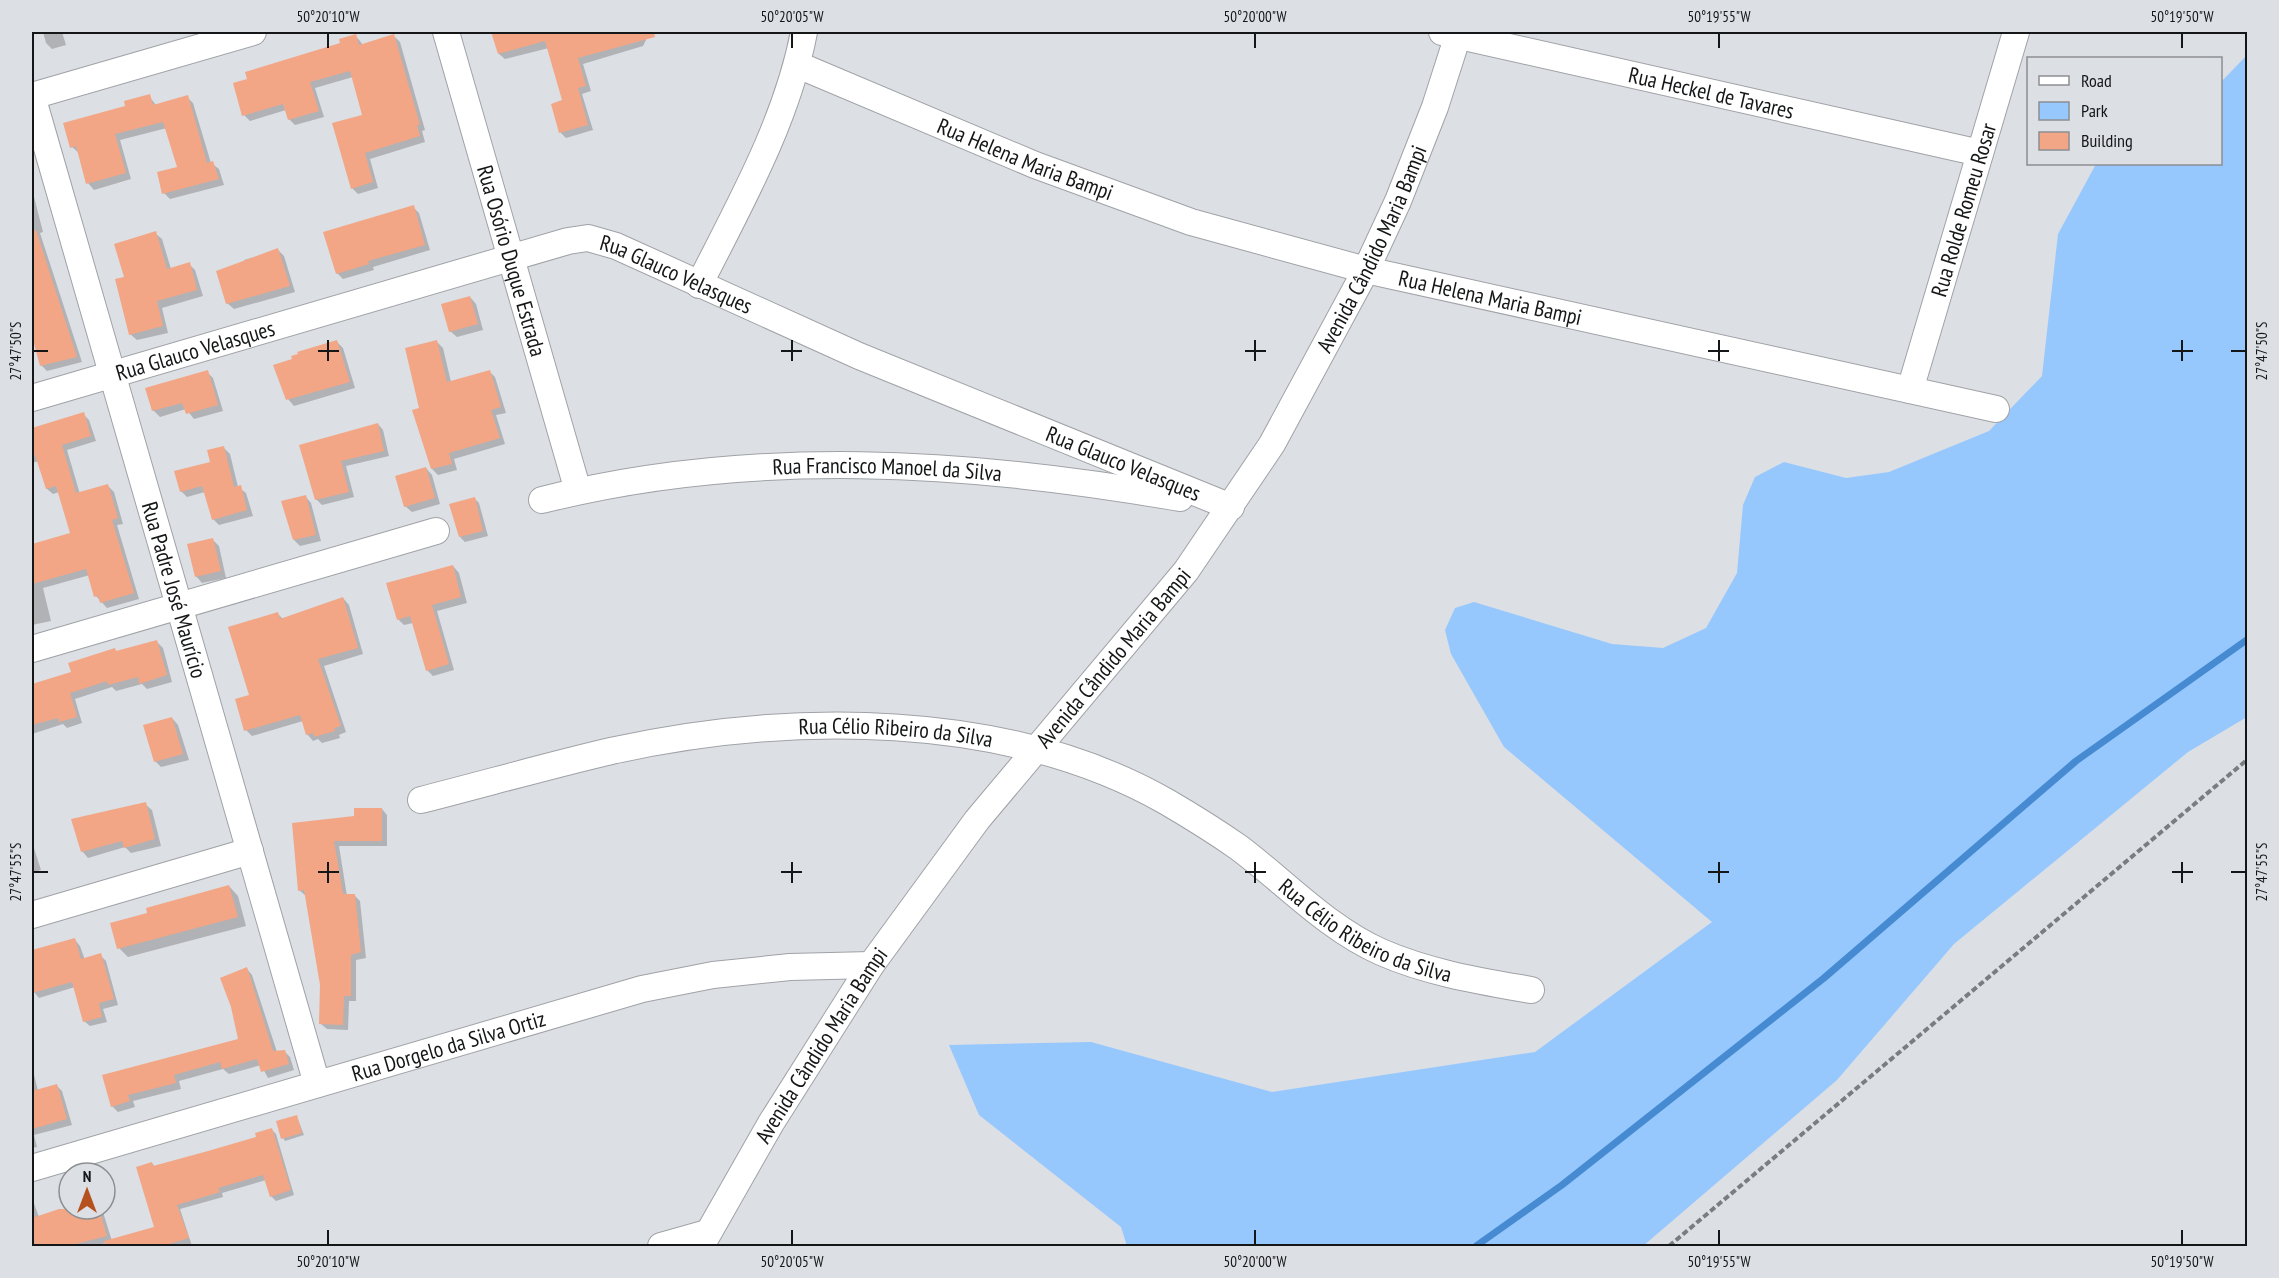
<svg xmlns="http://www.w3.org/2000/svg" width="2279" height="1278" viewBox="0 0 2279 1278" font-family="'PT Sans Narrow',sans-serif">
  <rect width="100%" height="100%" fill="#dcdfe4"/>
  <path fill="#96c8fe" d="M2247,55v662l-59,35 -234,192 -117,136 -194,166h-516l-6,-19 -142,-112 -30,-70 142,-3 181,50 263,-40 177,-130 -208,-175 -53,-93 -6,-24 10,-22 19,-6 138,42 51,4 43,-20 31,-55 6,-68 12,-28 29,-15 62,16 43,-6 100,-41 53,-55 16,-142 38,-70h124l1,-82z"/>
  <path fill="#0003" d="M43,32h19l4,13 -14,4 -6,-6z
    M492,32h158l-7,14 -60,18 8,27 -9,3 11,36 -27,8 -6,-6 4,-31 -15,-53 -44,11 -6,-5z
    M356,36l7,9 31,-9 6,6 25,88 -3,1 3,11 -55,17 8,29 -20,6 -6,-6 12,-72 -11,-39 -38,11 9,29 -29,8 -6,-6 -3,-9 -36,11 -6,-6z
    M149,96l7,9 31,-8 6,6 18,60 8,6 5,16 -54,14 -6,-6 15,-25 -12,-40 -47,12 11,39 -37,11 -6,-7 -9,-30 -7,-6 55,-40z
    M32,189l11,43 -3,1 42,129 -35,9 -6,-6 -7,-27 -2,1z
    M413,207l6,6 11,37 -57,17 1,3 -31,9 -6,-6z
    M155,233l7,6 9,30 18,-5 6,6 8,26 -41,12 6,25 -31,7 -7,-6 -4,-56z
    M278,250l6,6 11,36 -61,17 -7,-6 18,-39 -1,-4z
    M470,297l6,7 7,26 -26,7 -7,-6z
    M337,342l6,6 12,40 -61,18 -6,-7z
    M437,342l6,6 8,34 38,-11 6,6 11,36 -10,2 9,29 -51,15 3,11 -19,5 -6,-6 -11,-60z
    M207,372l6,6 10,33 -29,8 -8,-10 -26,8 -7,-7z
    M83,414l6,6 7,21 -29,9 13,44 28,-8 6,6 9,32 -6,1 22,74 -32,9 -11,-12 -6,-21 -47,13 8,33 -19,4v-80l40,-10 -13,-43 -6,2 -6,-5 -8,-28 -7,2v-33z
    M378,424l5,6 6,26 -43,10 8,31 -32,8 -6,-6 -15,-53z
    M223,447l7,7 8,33 8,6 7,23 -34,9 -6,-6 -8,-27 -18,5 -6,-6 31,-28z
    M426,468l6,7 8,29 -28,8 -7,-6z
    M305,496l6,7 10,38 -21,5 -6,-6z
    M474,498l5,5 9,33 -23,6 -5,-5z
    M213,540l6,6 7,32 -24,5 -6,-7z
    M453,566l6,7 8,30 -30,8 17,59 -21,6 -6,-6 -14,-47 -9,2 -6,-6z
    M343,598l6,7 14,49 -39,12 22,66 -7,3 1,3 -18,5 -4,-4 -5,2 -6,-7 -4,-13 -51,15 -6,-6 5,-34 27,-82 5,5z
    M156,641l7,7 9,34 -25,7 -5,-5 -26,7 -4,-4 -37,12 7,24 -15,5 -4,-4 -31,10v-49l41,-12 42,-23 3,2z
    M172,718l6,7 11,35 -28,7 -6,-6z
    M145,804l7,6 9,36 -30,7 -6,-6 -37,11 -6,-7z
    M382,809l5,6v31h-48l8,50h8l5,5 6,57 -10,2v41h-7l-1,29 -21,-1 -6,-5v-39l-15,-89 -7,-6 -6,-66 62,-7z
    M32,842l9,28 -9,3z
    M229,886l9,10 8,30 -118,31 -9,-9 30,-34z
    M75,940l5,6 5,14 15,-5 6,6 12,44 -15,4 4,13 -17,4 -6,-5 -9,-34 -36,11 -5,-6 -2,-35z
    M247,969l5,6 25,77 7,-1 6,6 4,13 -26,8 -7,-13 -32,9 -6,-5 -44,12 2,8 -48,12 2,6 -17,5 -6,-6 -8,-30 135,-36z
    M32,1066l6,25 19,-5 5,5 10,34 -38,10 3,12 -5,1z
    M297,1117l7,18 -19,6 -2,-3z
    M272,1130l4,4 18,61 -18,6 -5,-5 -5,-16 -44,13 1,4 -43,12 12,37h-79l-2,-4 -17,4h-62v-48l7,19 30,-9 33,1 10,32 44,-13 -4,-65 3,4 103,-29z"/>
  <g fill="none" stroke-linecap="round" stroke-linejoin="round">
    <path stroke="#468ad1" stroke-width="7" d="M1476,1246l86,-61 262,-207 252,-217 172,-122"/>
  </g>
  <path fill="#f3a685" d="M491,32h163l1,5 -77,21 8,28 -8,2 10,37 -29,8 -8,-29 11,-4 -17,-59 -47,13z
    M356,34l3,11 35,-11 26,91h-3l3,11 -55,17 8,29 -22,7 -19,-66 30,-8 -12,-44 -40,11 9,29 -31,9 -5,-16 -41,12 -9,-33 14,-4 -2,-7 95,-29 -1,-4z
    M150,94l3,11 35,-10 19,68 6,-2 6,18 -57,15 -5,-22 20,-5 -14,-45 -48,12 11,39 -40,11 -10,-38 -6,2 -7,-25 62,-17 -1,-5z
    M414,205l11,40 -57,16 1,3 -33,10 -13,-42z
    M36,230l41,127 -37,9 -8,-30v-105z
    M156,231l11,38 23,-7 7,28 -40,11 6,25 -34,9 -14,-56 9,-2 -10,-33z
    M278,248l12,38 -64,18 -10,-33z
    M470,296l8,28 -29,8 -8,-28z
    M337,340l13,42 -64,18 -13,-35 19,-6 -1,-3 7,-2 -1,-2z
    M437,340l10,42 43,-12 11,37 -10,3 9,28 -51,15 3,11 -21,5 -19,-59 7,-2 -14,-60z
    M208,370l10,35 -32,9 -4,-11 -30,8 -7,-23z
    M84,412l7,24 -29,9 14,48 32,-9 10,34 -6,2 22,73 -34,10 -2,-7 -4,1 -8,-28 -54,15v-40l38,-11 -14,-47 -10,3 -11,-34 -3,1v-28z
    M378,423l6,28 -43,10 8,31 -34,8 -16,-55z
    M224,446l10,41 7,-2 6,25 -35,10 -10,-34 -22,6 -6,-21 36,-9 -3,-12z
    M426,467l9,31 -31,9 -9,-31z
    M306,495l10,40 -23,5 -12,-39z
    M475,497l8,34 -24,6 -10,-33z
    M213,538l8,33 -26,6 -8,-33z
    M453,565l8,32 -29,8 17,59 -23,7 -16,-55 -13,4 -11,-37z
    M343,597l15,51 -40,11 23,67 -7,2 1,3 -21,6 -1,-4 -7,2 -6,-20 -56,16 -9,-32 14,-4 -21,-68 50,-15 2,7z
    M157,640l10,35 -28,9 -1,-7 -30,8 -1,-4 -37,12 7,24 -18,5 -1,-4 -26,7v-41l39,-12 -3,-9 47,-15 1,3z
    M172,717l11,37 -29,8 -11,-37z
    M146,802l9,37 -31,9 -2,-7 -41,11 -10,-33z
    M354,808h28v33h-48l9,53h12l6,58 -10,3v41h-7l-1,29 -24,-1 1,-39 -16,-95 -6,1 -6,-68 62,-7z
    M229,885l9,32 -121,32 -7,-26 37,-10 -1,-5z
    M75,938l6,21 20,-6 13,46 -15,4 3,14 -19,5 -11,-40 -40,11v-43z
    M247,967l26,84 12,-1 4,14 -28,8 -4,-13 -35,10 -2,-7 -46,13 2,8 -48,12 2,6 -19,6 -9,-32 136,-36 -7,-32 -11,-29z
    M57,1084l10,35 -35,10v-38z
    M297,1115l5,18 -21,6 -5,-18z
    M272,1128l19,62 -21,7 -7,-22 -45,13 2,4 -43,13 12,33 -26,8h-58l-1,-5 50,-14 -18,-60 16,-5 1,4 55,-15 48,-14 -1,-4z
    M59,1209h40l8,27 -39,10h-33l-3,-28z"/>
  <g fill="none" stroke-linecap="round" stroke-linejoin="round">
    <defs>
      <g id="street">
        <path id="s1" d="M446,32l132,459"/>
        <path id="s2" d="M1442,32l538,121"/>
        <path id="s3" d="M798,65l237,100 156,57 175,48 630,139"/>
        <path id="s4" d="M32,96l285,988"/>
        <path d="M32,96l221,-64"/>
        <path d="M699,285c41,-81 88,-164 105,-253"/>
        <path id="s5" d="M1910,390l106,-358"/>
        <path id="s6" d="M32,398l536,-157 20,-3 28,8 243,110 372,151"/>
        <path id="s7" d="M542,500c210,-53 427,-39 638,-2"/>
        <path d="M32,649l404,-118"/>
        <path id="s8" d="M421,800c63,-16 126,-34 190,-49 177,-39 395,-41 556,51 24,14 48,29 71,45 47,35 89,81 143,105 48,21 99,29 150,38"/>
        <path d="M32,915l218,-64"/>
        <path id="s9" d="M32,1168l610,-179 71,-14 77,-8 81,-2"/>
        <path d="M661,1246l46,-13"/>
        <path id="s10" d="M701,1246l70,-123 100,-158 106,-145 209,-249 86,-127 94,-174 32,-69 37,-94 24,-75"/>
      </g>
    </defs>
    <use href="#street" stroke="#9fa2a6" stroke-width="28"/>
    <path stroke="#7a7c7f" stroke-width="4" stroke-dasharray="6 3" stroke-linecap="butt" d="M1669,1246l579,-487"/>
    <use href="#street" stroke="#fff" stroke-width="26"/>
  </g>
  <path fill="none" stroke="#151617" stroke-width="2" d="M328,33v15M792,33v15M1255,33v15M1719,33v15M2182,33v15M328,340v21M792,340v21M1255,340v21M1719,340v21M2182,340v21M33,351h15M318,351h21M781,351h21M1245,351h21M1708,351h21M2172,351h21M2231,351h15M328,862v21M792,862v21M1255,862v21M1719,862v21M2182,862v21M33,872h15M318,872h21M781,872h21M1245,872h21M1708,872h21M2172,872h21M2231,872h15M328,1230v15M792,1230v15M1255,1230v15M1719,1230v15M2182,1230v15"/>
  <g text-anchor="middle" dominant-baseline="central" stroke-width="4.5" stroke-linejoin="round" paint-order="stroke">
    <g font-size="22" fill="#151617" stroke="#dcdfe4">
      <text stroke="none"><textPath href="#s2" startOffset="276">Rua Heckel de Tavares</textPath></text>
      <text stroke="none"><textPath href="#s3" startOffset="246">Rua Helena Maria Bampi</textPath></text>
      <text stroke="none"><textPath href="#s5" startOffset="188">Rua Rolde Romeu Rosar</textPath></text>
      <text stroke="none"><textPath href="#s10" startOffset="1206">Avenida Cândido Maria Bampi</textPath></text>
      <text stroke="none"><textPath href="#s1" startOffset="238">Rua Osório Duque Estrada</textPath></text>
      <text stroke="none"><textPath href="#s6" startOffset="674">Rua Glauco Velasques</textPath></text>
      <text stroke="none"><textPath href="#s3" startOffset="732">Rua Helena Maria Bampi</textPath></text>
      <text stroke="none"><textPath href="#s6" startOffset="170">Rua Glauco Velasques</textPath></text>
      <text stroke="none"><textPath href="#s6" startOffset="1160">Rua Glauco Velasques</textPath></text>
      <text stroke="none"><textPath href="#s7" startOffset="348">Rua Francisco Manoel da Silva</textPath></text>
      <text stroke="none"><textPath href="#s4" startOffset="514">Rua Padre José Maurício</textPath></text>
      <text stroke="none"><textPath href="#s10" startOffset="720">Avenida Cândido Maria Bampi</textPath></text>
      <text stroke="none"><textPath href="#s8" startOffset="483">Rua Célio Ribeiro da Silva</textPath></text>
      <text stroke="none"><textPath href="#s8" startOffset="1005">Rua Célio Ribeiro da Silva</textPath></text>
      <text stroke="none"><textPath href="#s9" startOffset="434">Rua Dorgelo da Silva Ortiz</textPath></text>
      <text stroke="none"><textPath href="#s10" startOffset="234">Avenida Cândido Maria Bampi</textPath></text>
    </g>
  </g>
  <rect width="2279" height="1278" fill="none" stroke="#dcdfe4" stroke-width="66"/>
  <rect x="2027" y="57" width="195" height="108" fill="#dcdfe4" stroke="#8c8f92" stroke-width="1.5"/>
  <rect x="2039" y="76" width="30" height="9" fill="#ffffff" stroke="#8c8f92" stroke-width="1.5"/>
  <text x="2081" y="87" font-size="18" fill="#151617">Road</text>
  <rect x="2039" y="102" width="30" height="18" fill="#96c8fe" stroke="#8c8f92" stroke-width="1.5"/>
  <text x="2081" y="117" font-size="18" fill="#151617">Park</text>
  <rect x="2039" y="132" width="30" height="18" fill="#f3a685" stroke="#8c8f92" stroke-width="1.5"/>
  <text x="2081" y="147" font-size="18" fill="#151617">Building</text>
  <g transform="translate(87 1191)"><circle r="28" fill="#dcdfe4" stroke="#8c8f92" stroke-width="1.5"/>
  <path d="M0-4.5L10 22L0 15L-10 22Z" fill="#b5511f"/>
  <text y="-9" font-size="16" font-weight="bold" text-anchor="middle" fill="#151617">N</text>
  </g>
  <rect x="33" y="33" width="2213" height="1212" fill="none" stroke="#151617" stroke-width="2"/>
  <g font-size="15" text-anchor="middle" fill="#151617">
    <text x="328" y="22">50°20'10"W</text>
    <text x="792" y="22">50°20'05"W</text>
    <text x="1255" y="22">50°20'00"W</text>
    <text x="1719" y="22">50°19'55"W</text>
    <text x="2182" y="22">50°19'50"W</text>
    <text transform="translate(16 351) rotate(-90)" y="5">27°47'50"S</text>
    <text transform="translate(2262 351) rotate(-90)" y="5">27°47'50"S</text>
    <text transform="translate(16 872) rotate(-90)" y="5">27°47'55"S</text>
    <text transform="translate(2262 872) rotate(-90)" y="5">27°47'55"S</text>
    <text x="328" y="1267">50°20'10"W</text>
    <text x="792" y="1267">50°20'05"W</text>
    <text x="1255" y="1267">50°20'00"W</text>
    <text x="1719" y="1267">50°19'55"W</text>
    <text x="2182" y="1267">50°19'50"W</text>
  </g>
</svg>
